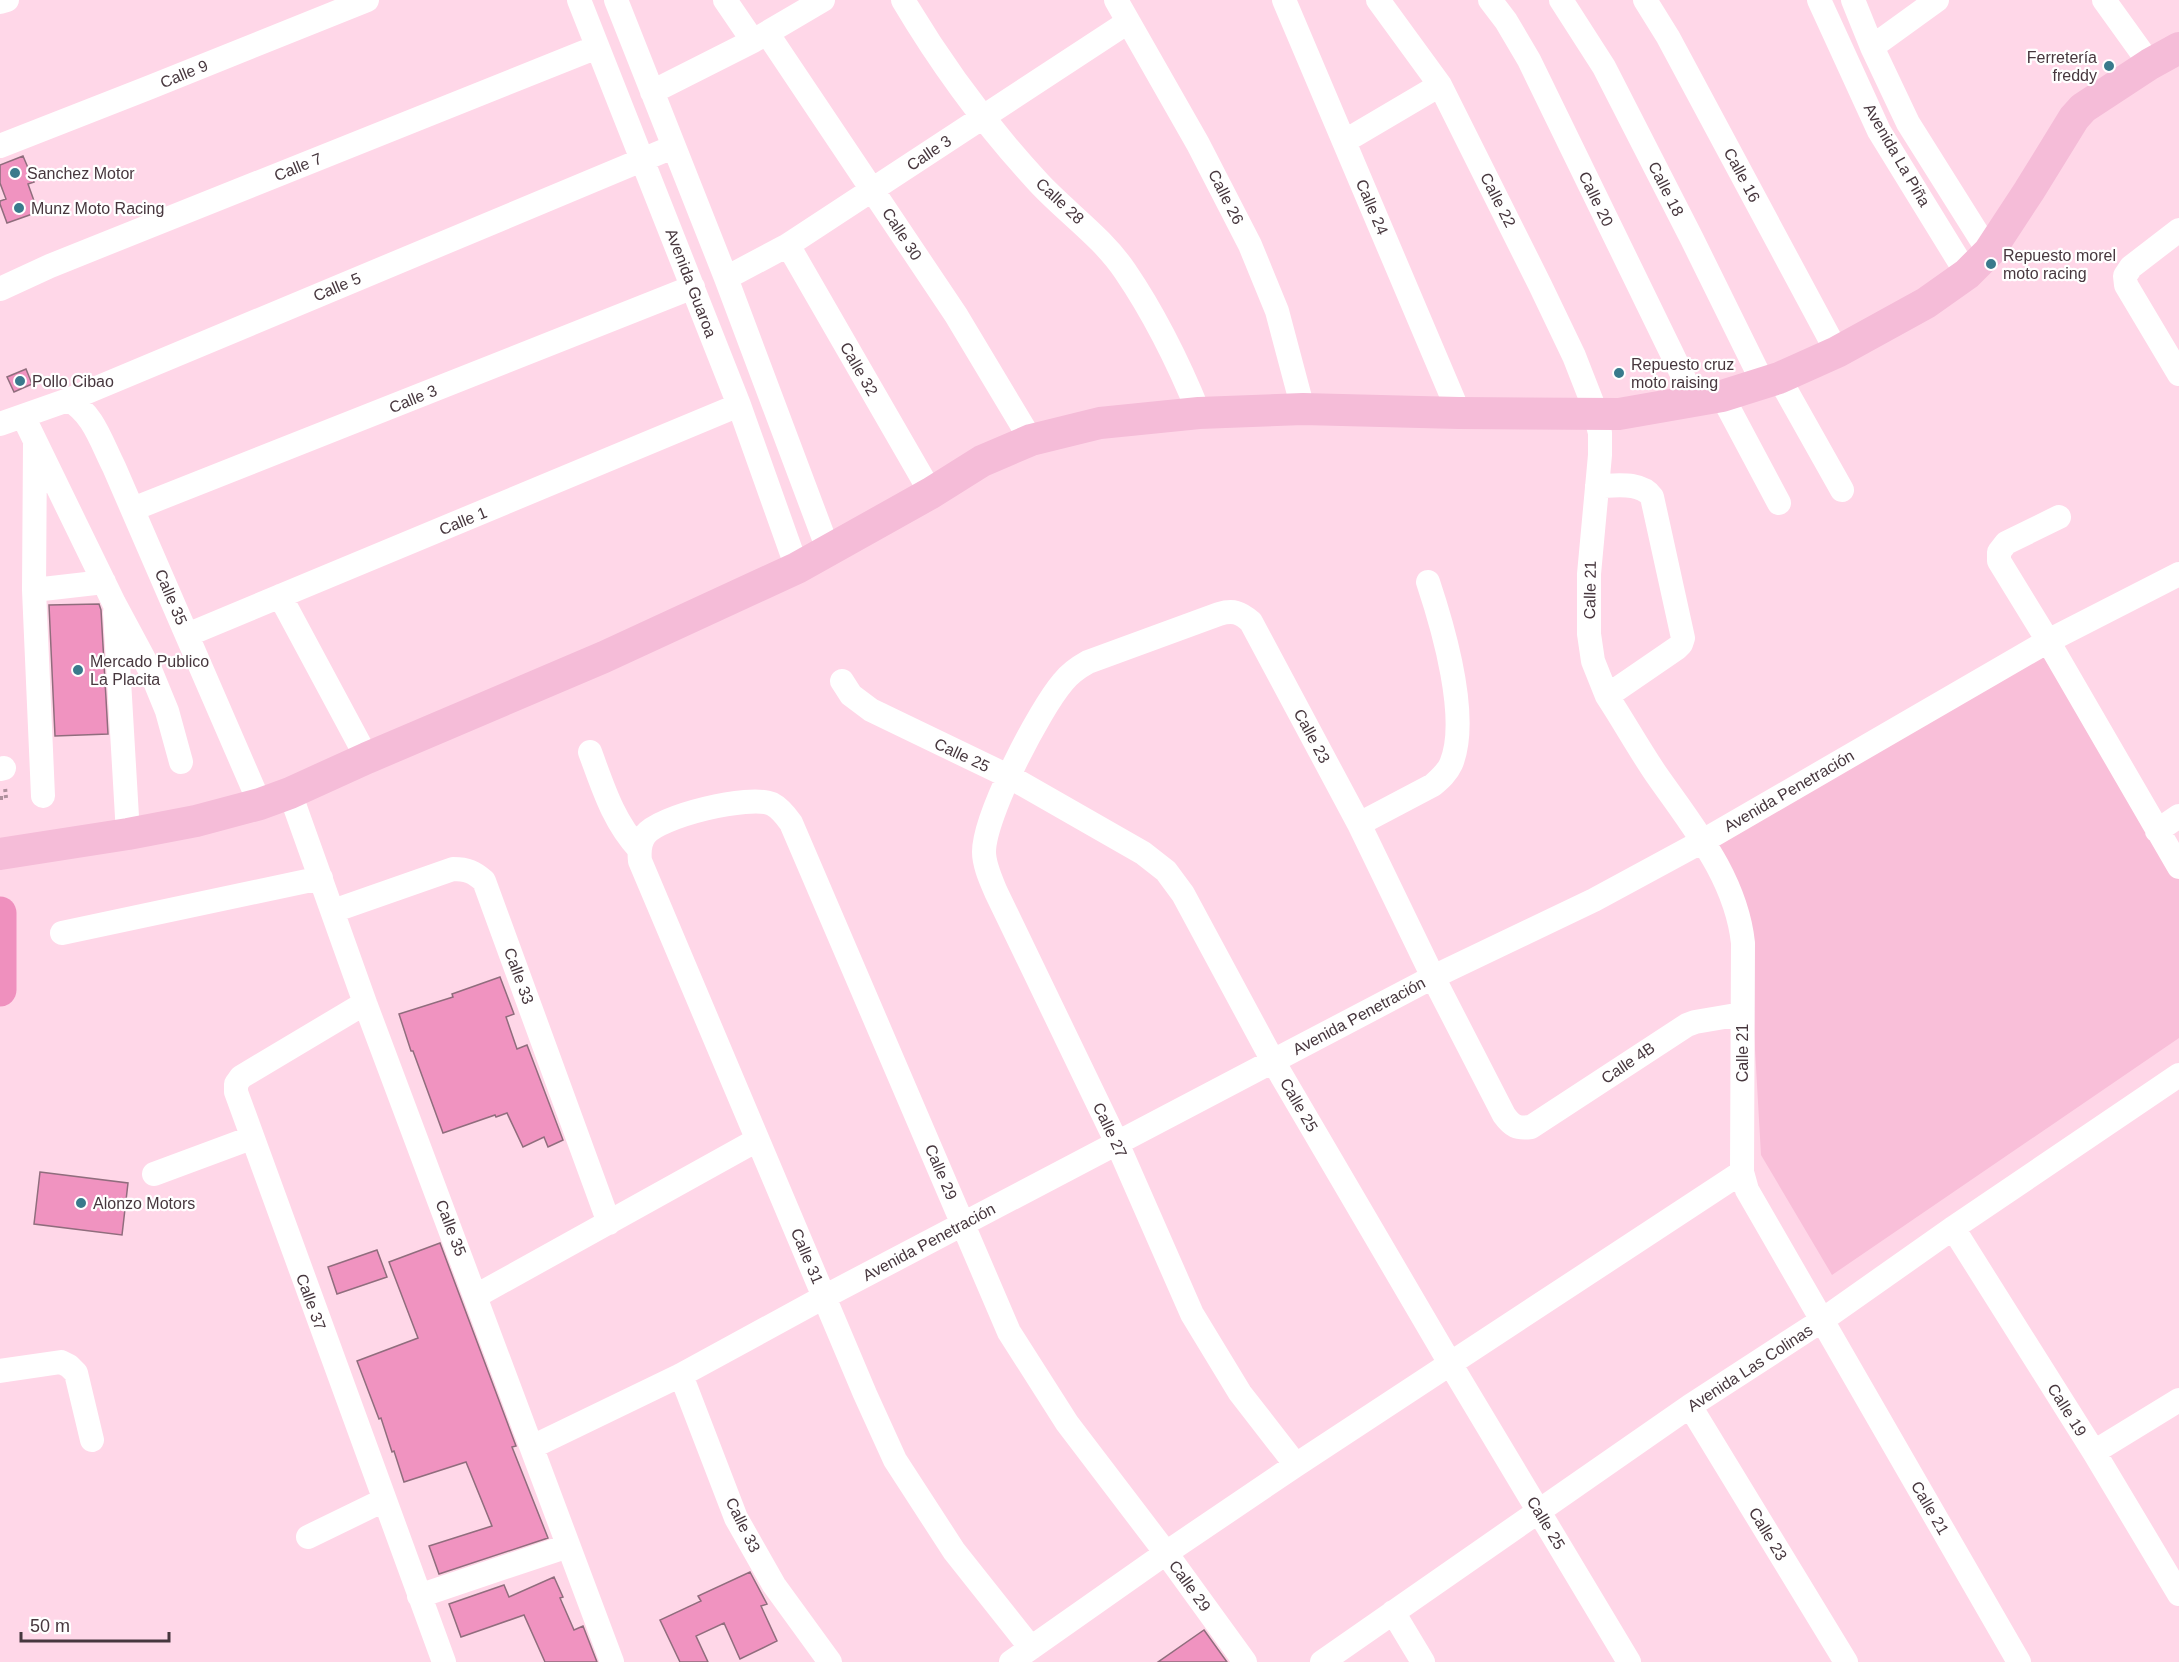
<svg xmlns="http://www.w3.org/2000/svg" width="2179" height="1662" viewBox="0 0 2179 1662" font-family="Arial,sans-serif">
  <rect width="100%" height="100%" fill="#ffd7e8"/>
  <path fill="#f9bfd9" d="M2047,653l132,217v168l-347,237 -71,-120 -14,-247 -32,-63z"/>
  <path fill="#f093c0" stroke="#906d7d" stroke-width="1.5" d="M23,156l11,26 -6,2 10,28 -31,11 -7,-19v-3l6,-2 -6,-16v-18z
    M26,369l6,15 -18,8 -7,-15z
    M99,604l2,6 7,124 -53,2 -6,-131z
    M500,977l14,37 -8,3 11,32 10,-4 36,95 -15,7 -4,-10 -21,10 -16,-34 -11,4 -1,-2 -52,18 -30,-82h-2l-12,-37 54,-17 -1,-3z
    M40,1172l88,11 -6,52 -88,-11z
    M440,1243l76,203 -4,1 36,91 -109,36 -10,-28 63,-20 -26,-64 -62,20 -10,-31 -2,1 -11,-34 -2,1 -22,-58 61,-23 -29,-76z
    M377,1250l10,27 -50,17 -9,-27z
    M750,1572l17,32 -6,2 16,35 -37,18 -16,-36 -28,13 12,26h-28l-20,-42 41,-19 -3,-5z
    M554,1577l9,20 -3,1 14,32 9,-4 14,36h-52l-21,-47 -63,22 -12,-33 55,-19 5,12z
    M1204,1630l23,32h-69z"/>
  <g fill="none" stroke-linecap="round" stroke-linejoin="round">
    <path stroke="#ae909d" stroke-width="4" stroke-dasharray="3 3" stroke-linecap="butt" d="M0,798h6l-1,-11"/>
    <path stroke="#fff" stroke-width="24" d="M579,0l160,405 58,163
      M616,0l110,278 103,274
      M725,0l28,41
      M903,0c38,64 86,129 136,183 28,30 63,54 86,88 30,44 54,93 74,142
      M1116,0l82,144 52,101 27,66 26,98
      M1284,0l175,413
      M1378,0l62,85 100,200 34,71 18,46 8,31v22l-11,119v60l4,27 14,35c17,26 32,53 49,78 37,53 80,104 87,169l-1,229 5,18 272,472
      M1490,0l16,21 23,39 166,341
      M1561,0l43,67 88,172 71,144
      M1645,0l23,37 169,315
      M1819,0l60,131 88,143
      M1853,0l19,47 36,76 81,129
      M2104,0l46,64
      M0,2l7,-2
      M767,33l189,282 75,125
      M1872,47l65,-47
      M652,92l101,-51 70,-41
      M1345,141l95,-56
      M0,146l148,-58 219,-88
      M2179,230l-48,37 -6,9 1,9 53,89
      M788,245l143,248
      M726,278l62,-33 340,-223
      M0,289l50,-23 547,-219
      M1779,378l63,112
      M1722,396l57,107
      M68,400c25,12 34,44 46,67l146,337
      M23,416l91,187 37,69 16,39 14,51
      M0,424l68,-24 605,-253
      M35,444l-1,146 9,206
      M1597,486c18,0 44,-5 55,11l31,141 -2,6 -4,4 -70,48
      M133,509l560,-222
      M2059,517l-53,26 -7,9v9l49,80 131,226
      M34,590l70,-8
      M280,596l87,162
      M115,612l13,222
      M187,635l552,-230
      M842,681l9,14 20,15 139,67 133,76 23,18 17,23 90,167 178,304 178,297
      M590,752c13,35 23,69 49,97
      M0,769l4,-1
      M290,793l75,210 247,659
      M1359,824l74,-39c7,-6 14,-12 18,-21 19,-45 -8,-137 -23,-182
      M2157,831l22,-15
      M333,911l120,-42c14,0 21,3 31,12l125,342
      M62,933l259,-55
      M365,1003l-124,74 -5,7v8l208,570
      M154,1174l97,-36
      M1953,1228l141,224 85,142
      M476,1296l281,-156
      M0,1371l61,-9 8,4 7,7 16,67
      M681,1375l55,143 38,67 56,77
      M1690,1406l156,256
      M532,1447l149,-72 143,-78 609,-320 161,-77 109,-59 345,-200 131,-67
      M2094,1452l85,-52
      M1296,1465l-56,-72 -48,-79 -75,-171 -121,-251c-5,-12 -12,-27 -12,-40 0,-36 55,-142 79,-170 7,-9 16,-15 25,-20l131,-48c14,-4 21,-2 32,8l108,202 74,153 71,138c8,11 13,14 27,12l156,-102 8,-3 47,-8
      M308,1537l76,-37
      M419,1596l149,-50
      M1393,1612l30,50
      M1031,1648l-77,-97 -59,-91 -30,-66 -225,-533c-1,-9 -1,-18 5,-26 14,-19 105,-41 127,-31 8,4 14,12 19,19l218,509 58,91 99,130 79,109
      M1011,1662l155,-109 130,-88 446,-293
      M1322,1662l368,-256 131,-85 132,-93 226,-153"/>
    <path stroke="#f5bcd8" stroke-width="32" d="M0,854l128,-20 68,-13 64,-17 30,-11 77,-35 237,-101 193,-89 134,-75 51,-32 49,-21 69,-17 99,-10 104,-4 156,4 160,1 103,-18 57,-18 58,-26 89,-49 41,-29 22,-22 40,-61 45,-73 9,-10 67,-44 29,-16"/>
    <path stroke="#ef90be" stroke-width="33" d="M0,913v77"/>
  </g>
  <g fill="#397a8c" stroke="#fff" stroke-width="2">
    <circle cx="2109" cy="66" r="6"/>
    <circle cx="15" cy="173" r="6"/>
    <circle cx="19" cy="208" r="6"/>
    <circle cx="1991" cy="264" r="6"/>
    <circle cx="1619" cy="373" r="6"/>
    <circle cx="20" cy="381" r="6"/>
    <circle cx="78" cy="670" r="6"/>
    <circle cx="81" cy="1203" r="6"/>
  </g>
  <g text-anchor="middle" dominant-baseline="central" stroke-width="4.5" stroke-linejoin="round" paint-order="stroke">
    <g font-size="16" fill="#47373e" stroke="#fff" text-anchor="start">
      <text x="2097" y="57" text-anchor="end">Ferretería<tspan x="2097" dy="18">freddy</tspan></text>
      <text x="27" y="173">Sanchez Motor</text>
      <text x="31" y="208">Munz Moto Racing</text>
      <text x="2003" y="255">Repuesto morel<tspan x="2003" dy="18">moto racing</tspan></text>
      <text x="1631" y="364">Repuesto cruz<tspan x="1631" dy="18">moto raising</tspan></text>
      <text x="32" y="381">Pollo Cibao</text>
      <text x="90" y="661">Mercado Publico<tspan x="90" dy="18">La Placita</tspan></text>
      <text x="93" y="1203">Alonzo Motors</text>
    </g>
    <g font-size="16" fill="#47373e" stroke="#fff">
      <text transform="translate(184 74) rotate(-22)">Calle 9</text>
      <text transform="translate(929 153) rotate(-34)">Calle 3</text>
      <text transform="translate(1897 155) rotate(60)">Avenida La Piña</text>
      <text transform="translate(298 167) rotate(-22)">Calle 7</text>
      <text transform="translate(1742 175) rotate(62)">Calle 16</text>
      <text transform="translate(1666 189) rotate(63)">Calle 18</text>
      <text transform="translate(1226 197) rotate(63)">Calle 26</text>
      <text transform="translate(1596 199) rotate(64)">Calle 20</text>
      <text transform="translate(1498 200) rotate(63)">Calle 22</text>
      <text transform="translate(1060 201) rotate(43)">Calle 28</text>
      <text transform="translate(1372 207) rotate(67)">Calle 24</text>
      <text transform="translate(902 234) rotate(57)">Calle 30</text>
      <text transform="translate(691 283) rotate(69)">Avenida Guaroa</text>
      <text transform="translate(337 287) rotate(-23)">Calle 5</text>
      <text transform="translate(859 369) rotate(60)">Calle 32</text>
      <text transform="translate(413 399) rotate(-22)">Calle 3</text>
      <text transform="translate(463 521) rotate(-22)">Calle 1</text>
      <text transform="translate(1590 590) rotate(-89)">Calle 21</text>
      <text transform="translate(171 597) rotate(67)">Calle 35</text>
      <text transform="translate(1312 736) rotate(62)">Calle 23</text>
      <text transform="translate(962 755) rotate(25)">Calle 25</text>
      <text transform="translate(1789 791) rotate(-30)">Avenida Penetración</text>
      <text transform="translate(519 976) rotate(70)">Calle 33</text>
      <text transform="translate(1359 1016) rotate(-28)">Avenida Penetración</text>
      <text transform="translate(1742 1053) rotate(-90)">Calle 21</text>
      <text transform="translate(1628 1063) rotate(-34)">Calle 4B</text>
      <text transform="translate(1299 1105) rotate(60)">Calle 25</text>
      <text transform="translate(1110 1130) rotate(65)">Calle 27</text>
      <text transform="translate(941 1172) rotate(67)">Calle 29</text>
      <text transform="translate(451 1228) rotate(69)">Calle 35</text>
      <text transform="translate(929 1242) rotate(-28)">Avenida Penetración</text>
      <text transform="translate(807 1256) rotate(67)">Calle 31</text>
      <text transform="translate(311 1302) rotate(70)">Calle 37</text>
      <text transform="translate(1750 1368) rotate(-33)">Avenida Las Colinas</text>
      <text transform="translate(2067 1410) rotate(58)">Calle 19</text>
      <text transform="translate(1930 1508) rotate(60)">Calle 21</text>
      <text transform="translate(1546 1523) rotate(59)">Calle 25</text>
      <text transform="translate(743 1525) rotate(64)">Calle 33</text>
      <text transform="translate(1768 1534) rotate(59)">Calle 23</text>
      <text transform="translate(1190 1586) rotate(54)">Calle 29</text>
    </g>
  </g>
  <path d="M21 1632v9h148v-9" fill="none" stroke="#47373e" stroke-width="3"/>
  <text x="30" y="1632" font-size="18" fill="#47373e" stroke="#ffffff" stroke-width="4.5" paint-order="stroke">50 m</text>
</svg>
